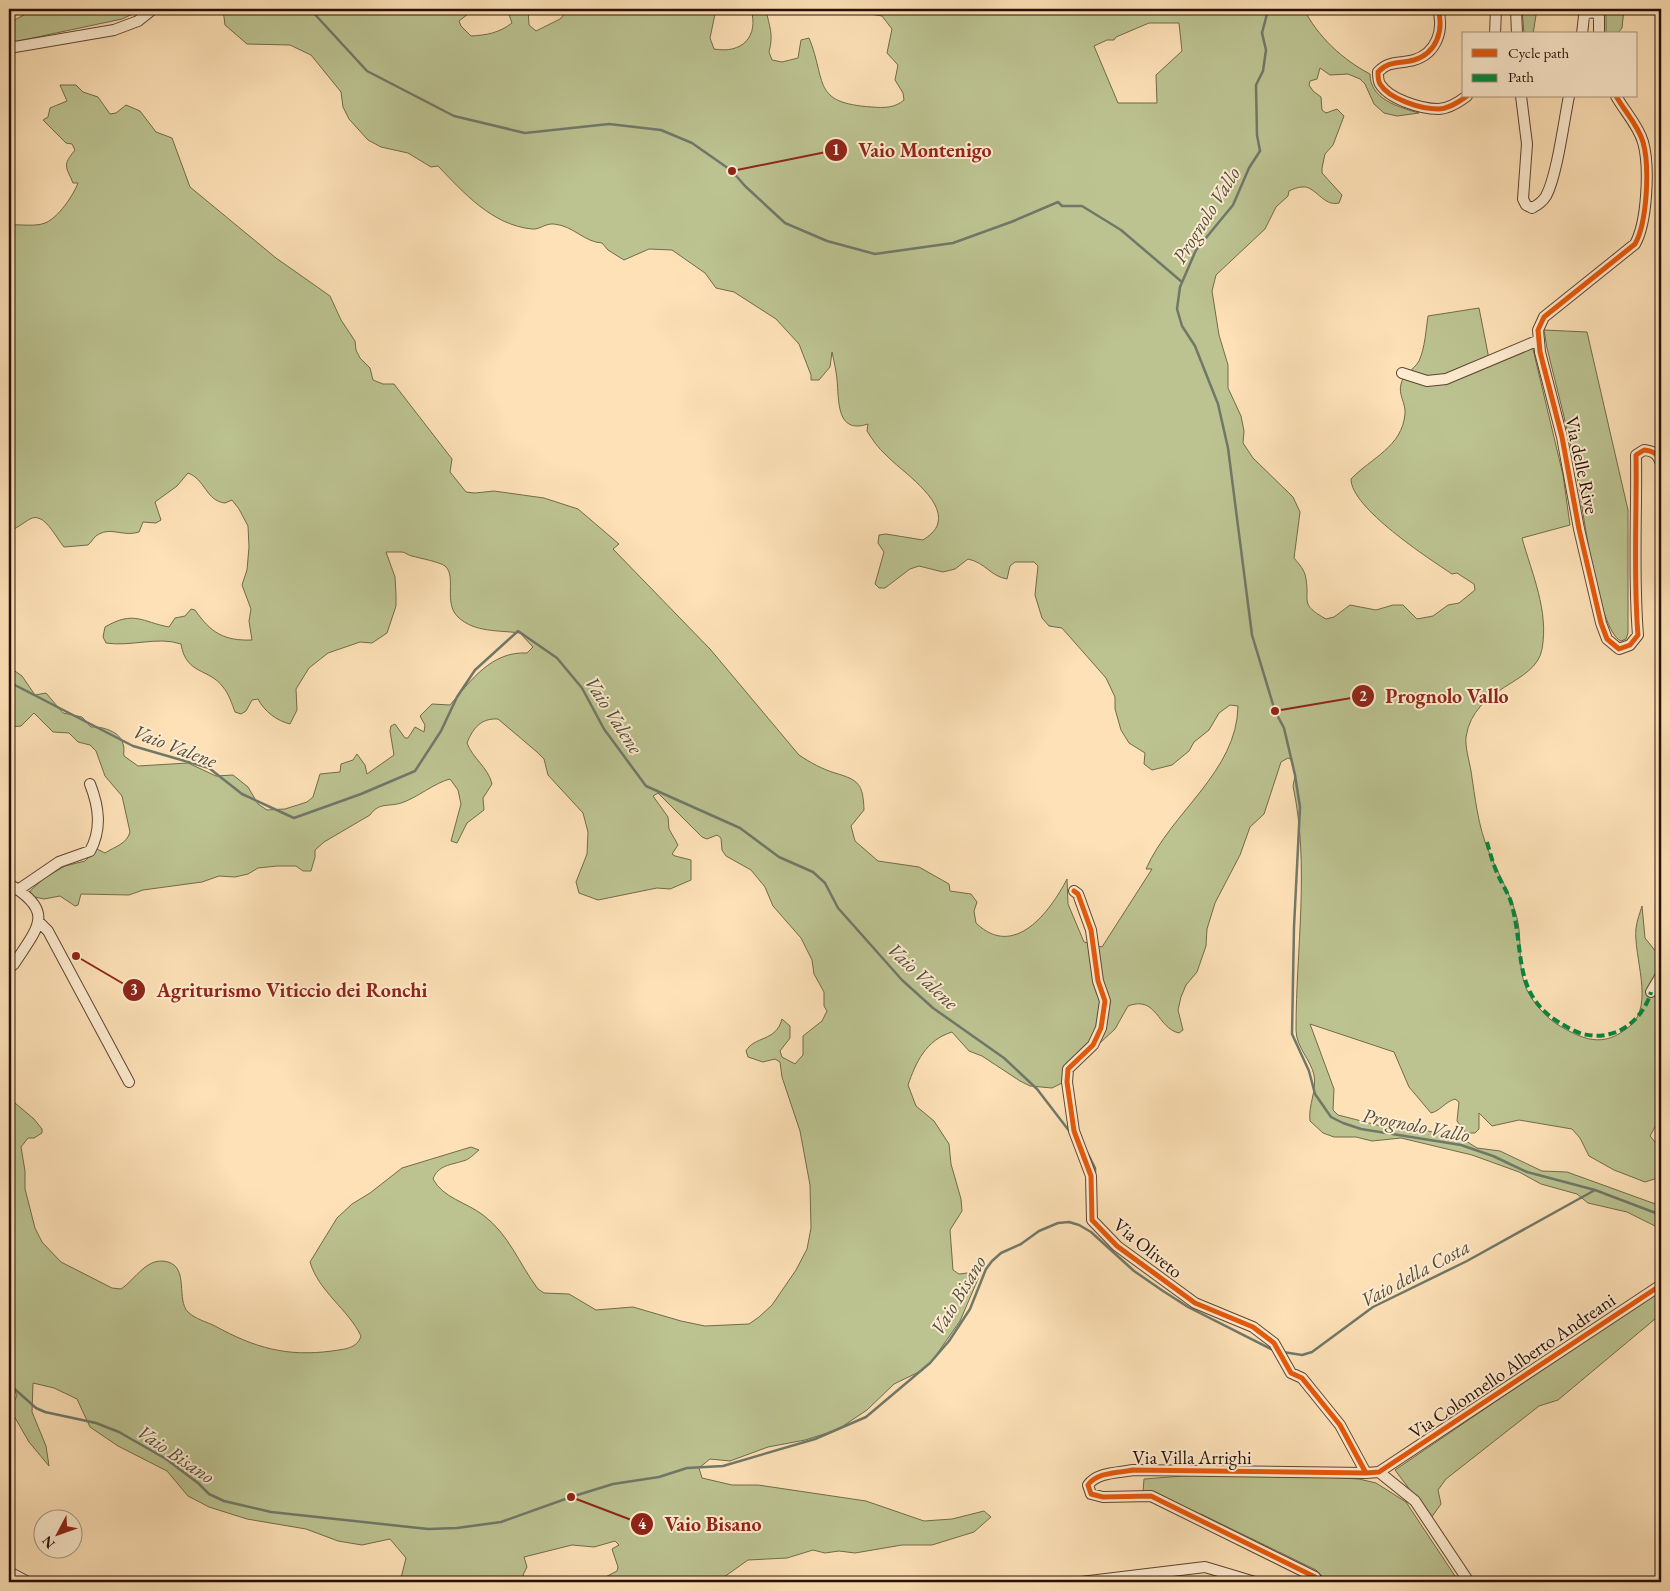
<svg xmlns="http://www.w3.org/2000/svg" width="1670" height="1591" viewBox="0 0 1670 1591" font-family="'EB Garamond',serif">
  <rect width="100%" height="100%" fill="#fee1b7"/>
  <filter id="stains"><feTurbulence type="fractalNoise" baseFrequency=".004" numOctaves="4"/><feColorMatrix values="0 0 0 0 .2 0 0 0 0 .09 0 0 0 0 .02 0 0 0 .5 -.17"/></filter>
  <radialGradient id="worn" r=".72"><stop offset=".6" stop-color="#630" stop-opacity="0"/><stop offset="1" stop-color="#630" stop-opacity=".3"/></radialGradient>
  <path fill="#bcc391" stroke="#726a4a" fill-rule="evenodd" d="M35,9h108l-21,10 -113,24v-20z
    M223,9h242l3,1v4l-9,7 2,5 10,10c16,-1 28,-3 41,-13l-5,-14h21l1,16 7,6 24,-12 9,-10h147l-6,29 4,11c28,5 45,-12 37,-40h15c3,18 8,24 3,43l3,8 10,2 16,-4 3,-18 8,-2c18,44 2,65 63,69 12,1 23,1 32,-7l-1,-7 -8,-13 3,-15 -11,-12 5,-24 -10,-13 -19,-3 -2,-4h443c13,27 39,51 66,65 0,25 28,33 49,39l-22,3 -13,-3 -10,-9 -9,-20 -5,-5 -12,-5 -18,1 -10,-7 -3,11 -7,2 -1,4 4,6 8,6 1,13 4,3 11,-4 7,7 -11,29 -8,9 -3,14v5l20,22 -3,8c-16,4 -24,-18 -37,-16 -4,0 -9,2 -13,4l-1,5 -12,11 -11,22 -49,46 -4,16 7,44 9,30v23l13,28 3,15 -1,12 10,15 40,39 7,15 -6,46c5,6 11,12 12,21 4,23 -7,25 20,40l8,-2 16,-12 26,5 17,-5h10l14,14 16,-3 15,-11 11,-2 16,-13 -1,-6 -17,-11 -5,1c-24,-16 -101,-66 -101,-95 20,-21 51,-32 54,-65 1,-11 -7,-19 -4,-30 2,-10 13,-14 18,-23 6,-13 7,-32 9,-45l51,-8 11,56 41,-23 32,134 7,50 -48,13c10,36 27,73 20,111 -6,36 -68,36 -76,88 -1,10 3,23 5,34 4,26 7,56 18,81 9,22 22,42 28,66 6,24 -1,51 11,74 5,10 18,25 27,31 28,17 48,26 75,3 25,-21 3,-70 6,-98 1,-8 4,-15 6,-22l3,32 16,20v158l-11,20 6,7 5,-5v39l-16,5 -31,-12 -25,-14 -9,-18 -8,-9 -53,-9 -27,6 -13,-13v16l-4,4h-9l-9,-12 2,-19 -4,-3c-10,3 -15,12 -24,14l-22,-26 -15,-35 -84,-28 24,65 -1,21 5,5 43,11 40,3 45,12 11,7 23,3 42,20 25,1 94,34v23l-34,-17 -39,-9 -11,-9 -36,-10 -22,-12 -47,-17 -71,-17 -29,3 -16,-4h-22l-11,-4 -13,-12c-2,-16 7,-30 4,-46 -3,-15 -18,-28 -18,-45 0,-81 14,-164 -3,-244l2,-10 -3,-16 -4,-2 -7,4 -17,52 -14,13 -10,28 -25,48 -8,26 -1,17 -9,26 -11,13 -5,12 -3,13 5,20 -4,3c-22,-5 -22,-38 -51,-27l-13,23 -15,14 -15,8 -21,31 -12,6 -22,-2 -10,-5 -38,-25 -13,-5 -17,-19c-26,8 -36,30 -44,53l8,21 18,15 15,23 2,20 10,35 1,12 -12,19 3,40 6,4 17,-2 2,7 -18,42 -28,40 -9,9 -29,14 -27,26 -30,20 -32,10 -37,7 -38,14 -20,-2 -11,9 3,10 30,7h26l108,16 58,20 28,-2 32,-8 7,6 -17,15 -42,13h-30l-47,8 -16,-2 -14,2 -12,-3 -26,8 -39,2 -24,17 -64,5h-64l21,-11 1,-4 -6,-18 7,-4 -4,-4 -21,6 -22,-2 -48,12 3,10 -4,8 4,7h-127l6,-24 -16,-19 -28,6 -24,-4 -32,-12 -59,-10 -38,-12 -21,-11 -21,-25 -49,-25 -28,-19 -13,-28 -23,-11 -21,-5 -1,29 14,34 3,20 -20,-24 -19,-33 7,-13 -3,-8 -5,-5v-285l25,21 8,10v4l-8,5h-6l-7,9 4,24v18l10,39 7,14 19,20 51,26 9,1c15,-10 26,-33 47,-27 21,6 8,38 20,50 7,7 19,10 27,14 40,22 72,31 117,25 12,-2 25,-2 29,-15 -13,-27 -42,-44 -51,-74l27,-44 15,-14 18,-11 32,-25 69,-21 8,3c-5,4 -10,10 -16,11 -12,4 -25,4 -30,18 10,19 33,23 50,36 26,19 36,49 55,74l6,4 25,1 27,16 37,-3 48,14 24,5 44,-2 10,-7 13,-12 24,-35 11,-21 4,-21 -1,-43 -10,-54 -18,-54 -2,-15 -5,-3 -12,3 -15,-5 -2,-6c8,-15 30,-9 36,-32l8,7v12l-10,13 2,6 13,7 8,-9v-19l19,-15 5,-10 -3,-5v-14l-10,-18 -2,-14 -11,-22 -28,-32 -8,-19 -14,-17 -25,-14 -4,-6 -1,-12 -4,-3 -10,4 -5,-2 -44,-44 -5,3 15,21 1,12 9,16 -6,9 3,2 16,4v20l-21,9 -13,-1 -59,12 -19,-7 -3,-11 11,-28 1,-22 -5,-19 -35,-38 -4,-16 -7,-7 -39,-33c-17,-1 -25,9 -31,24 6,16 21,24 25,41l-9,14 1,12 -17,13 -10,20 -6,-2 10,-37 -3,-14 -8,-11c-14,3 -35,20 -49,24 -13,4 -22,-1 -31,12l-46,27 -9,8v7l-4,14h-8l-7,-5h-19l-19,2 -10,6 -13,3 -16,-1 -17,6 -59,8 -14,5 -48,-1 -3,11 -3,1 -15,-10 -16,3 -14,-3 -2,-3 16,-15 21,-12 20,-5 12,-12 8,4c9,-6 22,-9 25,-21l-8,-36 -17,-20 -9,-25 -6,-6 -12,-3 -9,-9 -16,-1 -19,-19 -13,13 -12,1v-60l13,9 13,19 11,-2 17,20 19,4 9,10c11,-1 30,5 32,17 2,4 0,8 1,12l14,10 50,-3 28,13 17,-1 15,12 10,17 9,6 18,-1 22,-7 6,-5 7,-23 20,-2 1,-8 12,-4 4,-6 8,11 2,9 27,-19 -4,-24 1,-5 4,-2 10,14h3l7,-11 9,5 1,-7 -5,-9 12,-12 18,1c21,-25 42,-54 77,-52l6,-6 -13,-14c-21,-3 -45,0 -62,-16 -15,-14 -1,-41 -13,-51 -5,-4 -26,-8 -33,-10 -3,0 -7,-4 -10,-4 -5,0 -10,0 -16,0l9,25 1,18v11l-9,27 -15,10 -12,-1 -32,11 -19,15 -13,21 1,21 -7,14c-13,-3 -26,-13 -32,-25l-6,1 -6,11 -5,3 -6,-2c-3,-8 -6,-18 -12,-25 -14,-19 -37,-12 -42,-43 -23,-8 -50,3 -75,-1l-3,-6 2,-10c29,-17 37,-5 64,0l6,-9 10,-2 6,-7 4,1c16,23 29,31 57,30l-3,-19 2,-12 -9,-24 5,-15 2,-23 -1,-21 -9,-17 -7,-9 -7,3c-19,-2 -20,-24 -37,-30l-11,13 -22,16 6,18 -5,3 -13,-1 -4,10c-15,5 -28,-5 -40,2 -5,2 -7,8 -11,11l-24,2c-8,-9 -20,-36 -34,-28 -7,4 -14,10 -21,12v-306c10,-1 27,2 36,-2 13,-5 28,-27 33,-40h-5c-7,-17 -11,-17 2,-33l-3,-6 -6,-1 -23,-23 5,-3 2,-9 17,-7 -7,-16h16l7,7 15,5 12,17 6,-1 10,-8 14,6 16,21 16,6 18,49 86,71 54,38 11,24 14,21 1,9 4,8 10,10 3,12 10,4h11l58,75 -2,13 16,20 9,1 19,-2 50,7 34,11 41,35 -6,5 97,100 89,106c12,8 23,14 36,18 24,7 28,11 29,37l-13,16 4,15 23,20 41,6 30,17 1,7 21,3 6,8 -3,9 2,12c38,37 74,-11 91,-44l1,25 16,38 18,5 50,-78h-6c25,-57 91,-97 92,-163l-8,-1 -11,8 -10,17 -15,12 -5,9 -17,14 -20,5 -8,-6 1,-11 -16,-10 -8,-13 -6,-21v-12l-9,-19 -44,-50 -13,-2 -7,-8 -7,-23 3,-29 -4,-4h-19l-5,4 -3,13c-17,-3 -21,-16 -39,-20l-13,10 -12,3 -24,-6 -9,3 -25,19h-6l-4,-4 9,-32 -6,-9 1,-8 7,-1 37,6c6,-4 13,-9 15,-17 6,-25 -37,-52 -52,-68 -8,-7 -14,-16 -19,-24l1,-7c-32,11 -29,-24 -31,-45 -1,-9 -3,-18 -5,-27l-2,15 -11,13h-8v-5l-12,-31 -23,-25 -42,-27 -18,-4 -11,-15 -33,-23 -23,-1 -25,11 -16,-10 -6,-7c-18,-1 -28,-17 -48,-19 -8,-1 -15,6 -22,5 -40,-4 -68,-36 -94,-63l-7,1 -23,-14 -27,-6 -13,-7 -19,-21 -6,-12 -2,-15 -30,-37 -21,-10 -43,-1 -22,-19zM1149,23h30l3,28 -26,24 1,28h-39l-24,-57 13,-6h7l2,-3z
    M1522,9h15l-4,25h-9z
    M1603,9h21l-2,19 -5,6h-11v-18z
    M1544,330l43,2 41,178v123l-2,6 -5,2c-24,-10 -39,-141 -45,-170 -8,-41 -19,-82 -29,-123z
    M1661,1289v25l-103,86 -19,6 -93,73 -8,11 3,14 -10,14 -36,-48z
    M1196,1475l106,1 57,3 17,4 30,19 53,80h-131l-12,-12 -113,-55 -60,-23 1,-13z"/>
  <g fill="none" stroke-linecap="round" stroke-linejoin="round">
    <path stroke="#707869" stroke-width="2.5" d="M310,9l57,62 87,45 71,17 84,-9 52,6 31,13 40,28 13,15 40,37 42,18 48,13 78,-11 58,-21 47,-20 4,4h20l39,24 61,52
      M1273,9l-6,5 -5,19 4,17 -3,21 -7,14 1,50 3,16 -11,17 -16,37 -37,45 -16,37 -3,22 5,17 13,20 23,58 10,44 24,187 23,76 9,17 11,47 5,32 -6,120 -2,107 17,37 6,23 16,23 12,6 18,6 100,16 32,11 34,16 68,18 66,25
      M9,682l124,64 76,22 33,26 52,24 67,-24 54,-23 26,-40 16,-34 18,-27 43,-39 39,27 25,30 22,41 42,57 94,42 39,29 34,15 12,11 13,25 64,72 31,28 71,50 33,31 33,43
      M1087,1152l8,16v6
      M1283,1352l19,3 10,-3 61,-45 94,-46 128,-71
      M9,1384l27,24 9,4 51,11 23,9 47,27 32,24 11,11 15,7 47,11 157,17 29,-1 44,-6 70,-25 42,-13 46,-7 28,-9 36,-2 92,-27 51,-22 64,-54 19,-22 21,-32 16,-40 6,-8 9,-8 20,-9 18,-13 19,-8 11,-1 10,3 12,7 43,39 29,20 25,16 85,43"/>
    <defs>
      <path id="minor" d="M1438,9c6,21 -1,44 -24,51 -14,4 -25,0 -36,12 0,4 0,9 2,12 9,15 41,25 58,25 10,0 21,-7 29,-13
        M1516,9l1,25
        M1495,34l1,-25
        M1582,34l2,-18 4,-3 7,-1 4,5v17
        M9,48l105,-18 24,-9 15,-12
        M1521,96l6,48 -4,55 3,6 6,3c6,-3 11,-7 14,-12 11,-20 18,-76 23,-100
        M1616,96c9,16 22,29 27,46 7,25 4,81 -8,102l-91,73 -6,13 2,22 22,85 17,92 22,94 6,16 12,10 11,-4 8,-10c-5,-60 -1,-120 -2,-180l8,-5c10,1 14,4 17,14
        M1402,373l25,8 19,-2 93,-39
        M9,884c47,28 29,43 5,80l-5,4
        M18,890l41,-28 31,-11c12,-22 9,-44 0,-67
        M1074,891l4,3 13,36 7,51 7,20 -4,27 -8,17 -25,24 -1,13 7,49 17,45 1,44 25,26 78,57 58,24 21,16 17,30 11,5 38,47 26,48
        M39,922l9,9 81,151
        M1651,992l10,-17
        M1379,1472l36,29 54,81
        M9,1572l19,10
        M1081,1582l124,-15 50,15
        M1319,1582l-4,-5 -164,-81 -48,1 -12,-3 -3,-9c9,-13 30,-12 45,-15l233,3 13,-1 282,-187"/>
    </defs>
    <use href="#minor" stroke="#5e4431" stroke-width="12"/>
    <use href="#minor" stroke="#feecd0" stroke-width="10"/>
    <path stroke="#00873e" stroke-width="4" stroke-dasharray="8 4" stroke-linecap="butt" d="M1487,842c3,11 6,22 11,33 4,9 10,18 13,27 15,52 -1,95 56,125 13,8 28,11 43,7 19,-4 36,-23 41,-42"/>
    <defs>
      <path id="cycleway" d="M1438,9c6,21 -1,44 -24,51 -14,4 -25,0 -36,12 0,4 0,9 2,12 9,15 41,25 58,25 10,0 21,-7 29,-13
        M1616,96c9,16 22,29 27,46 7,25 4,81 -8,102l-91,73 -6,13 2,22 22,85 17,92 22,94 6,16 12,10 11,-4 8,-10c-5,-60 -1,-120 -2,-180l8,-5c10,1 14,4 17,14
        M1074,891l4,3 13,36 7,51 7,20 -4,27 -8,17 -25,24 -1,13 7,49 17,45 1,44 25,26 78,57 58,24 21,16 17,30 11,5 38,47 26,48
        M1319,1582l-4,-5 -164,-81 -48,1 -12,-3 -3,-9c9,-13 30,-12 45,-15l233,3 13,-1 282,-187"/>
    </defs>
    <use href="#cycleway" stroke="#feecd0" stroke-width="8"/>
    <use href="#cycleway" stroke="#e8590c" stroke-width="5"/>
  </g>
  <g text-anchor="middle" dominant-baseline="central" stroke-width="4" stroke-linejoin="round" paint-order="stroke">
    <g font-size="19" fill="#281004" stroke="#feecd0">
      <text transform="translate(1582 465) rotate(78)">Via delle Rive</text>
      <text transform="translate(1148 1248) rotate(39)">Via Oliveto</text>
      <text transform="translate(1512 1366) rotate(-34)">Via Colonnello Alberto Andreani</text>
      <text x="1192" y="1457">Via Villa Arrighi</text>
    </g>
    <g font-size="20" font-style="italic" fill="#524d3f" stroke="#feecd0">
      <text transform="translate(1206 215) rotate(-58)">Prognolo Vallo</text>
      <text transform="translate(614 715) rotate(57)">Vaio Valene</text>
      <text transform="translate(175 746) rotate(21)">Vaio Valene</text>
      <text transform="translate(923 976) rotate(43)">Vaio Valene</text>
      <text transform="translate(1416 1125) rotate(11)">Prognolo Vallo</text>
      <text transform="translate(1415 1273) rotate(-28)">Vaio della Costa</text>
      <text transform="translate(958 1295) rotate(-59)">Vaio Bisano</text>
      <text transform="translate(176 1454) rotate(34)">Vaio Bisano</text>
    </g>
  </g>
  <path fill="none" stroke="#8f2418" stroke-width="2" d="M732 171L836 150M1275 711L1363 696M76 956L134 990M571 1497L642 1524"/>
  <g fill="#8f2418" stroke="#feecd0" stroke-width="2">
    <circle cx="732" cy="171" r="5"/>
    <circle cx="1275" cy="711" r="5"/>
    <circle cx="76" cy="956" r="5"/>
    <circle cx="571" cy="1497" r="5"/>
    <circle cx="836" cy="150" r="12"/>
    <circle cx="1363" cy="696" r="12"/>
    <circle cx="134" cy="990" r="12"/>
    <circle cx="642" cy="1524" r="12"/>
  </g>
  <g font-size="15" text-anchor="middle" font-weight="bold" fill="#fff">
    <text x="836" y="155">1</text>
    <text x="1363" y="701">2</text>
    <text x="134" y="995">3</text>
    <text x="642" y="1529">4</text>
  </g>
  <g font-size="20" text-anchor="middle" font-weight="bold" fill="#8f2418" stroke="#feecd0" stroke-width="4" stroke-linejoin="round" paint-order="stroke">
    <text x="925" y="157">Vaio Montenigo</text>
    <text x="1447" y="703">Prognolo Vallo</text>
    <text x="292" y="997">Agriturismo Viticcio dei Ronchi</text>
    <text x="713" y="1531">Vaio Bisano</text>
  </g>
  <rect width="1670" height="1591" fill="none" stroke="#fee1b7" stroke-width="30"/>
  <rect x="10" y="10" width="1650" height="1571" fill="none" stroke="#281004" stroke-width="2.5"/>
  <rect x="15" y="15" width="1640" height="1561" fill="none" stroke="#281004"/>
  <rect x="1462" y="32" width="175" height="65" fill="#feecd0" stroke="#a8947e"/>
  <rect x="1472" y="49" width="25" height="8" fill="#e8590c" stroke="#a8947e"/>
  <text x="1508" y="58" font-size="15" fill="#281004">Cycle path</text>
  <rect x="1472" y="74" width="25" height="8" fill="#00873e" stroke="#a8947e"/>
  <text x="1508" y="82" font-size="15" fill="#281004">Path</text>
  <g transform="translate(58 1534) rotate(229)"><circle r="24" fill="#feecd0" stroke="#a8947e"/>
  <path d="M0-4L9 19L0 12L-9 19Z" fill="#8f2418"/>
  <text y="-8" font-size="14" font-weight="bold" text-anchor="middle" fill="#281004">N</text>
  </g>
  <rect width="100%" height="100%" filter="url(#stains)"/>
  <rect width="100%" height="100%" fill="url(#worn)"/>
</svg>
